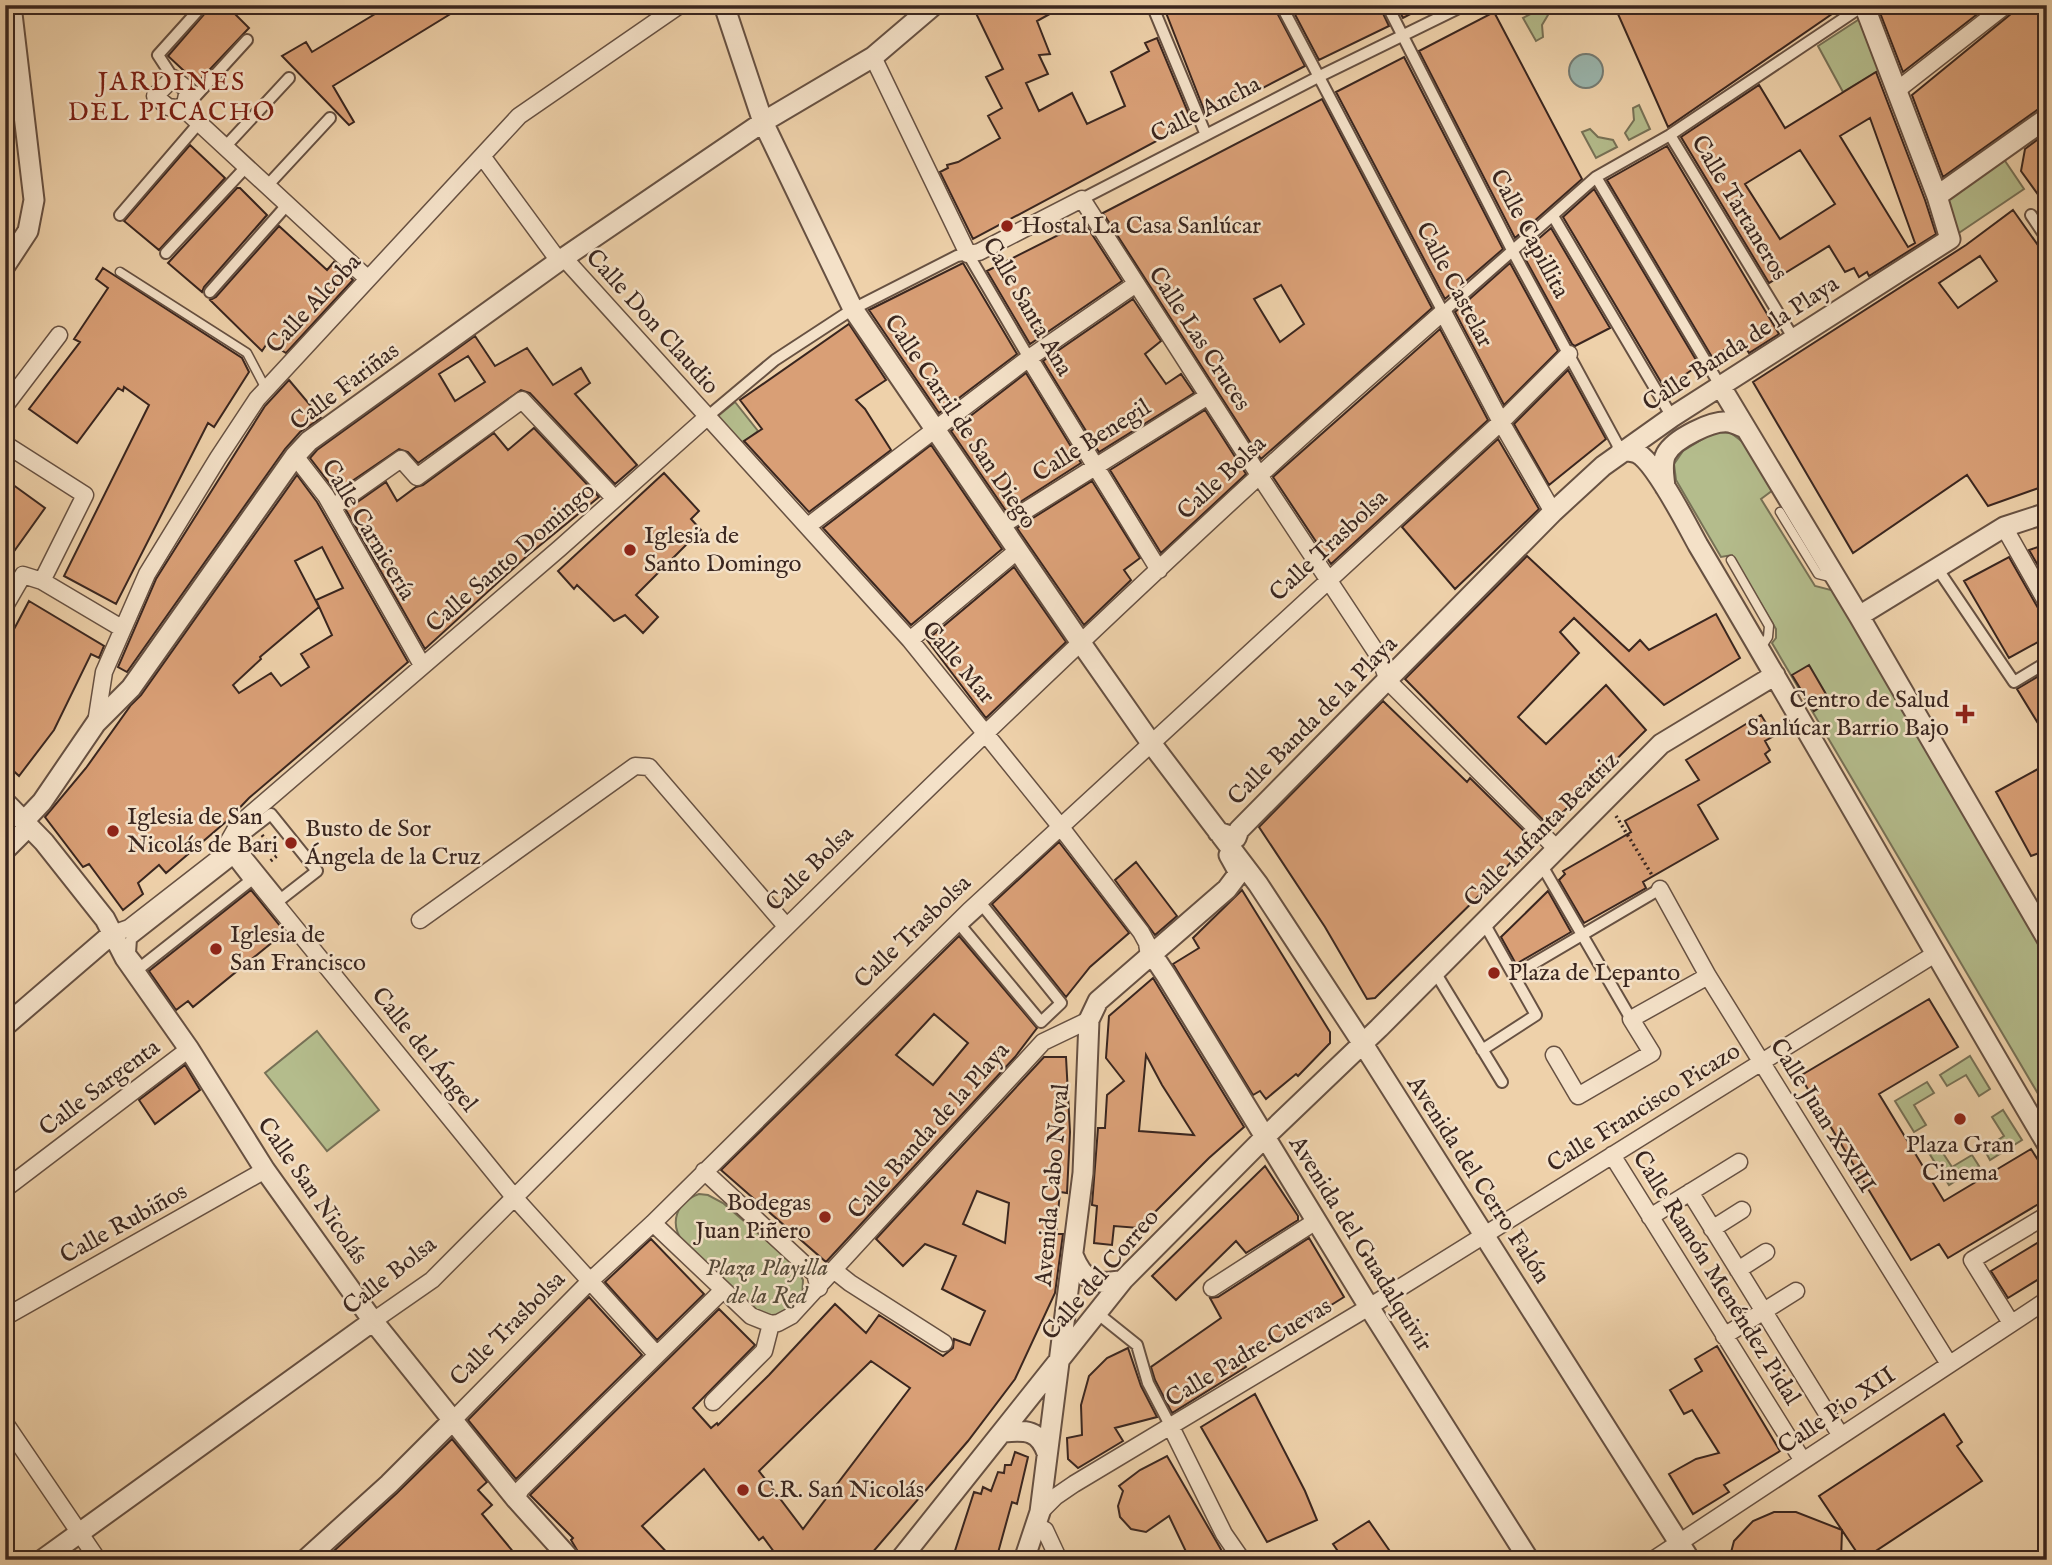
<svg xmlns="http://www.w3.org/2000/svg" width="2052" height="1565" viewBox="0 0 2052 1565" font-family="'IM FELL English',serif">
  <rect width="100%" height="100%" fill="#eed1aa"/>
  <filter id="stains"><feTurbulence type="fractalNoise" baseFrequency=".00286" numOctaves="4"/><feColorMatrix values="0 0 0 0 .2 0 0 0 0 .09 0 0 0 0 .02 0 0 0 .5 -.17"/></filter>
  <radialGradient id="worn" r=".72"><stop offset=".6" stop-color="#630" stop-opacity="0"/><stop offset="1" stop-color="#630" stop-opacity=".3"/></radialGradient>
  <path fill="#b4bc8c" stroke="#777156" stroke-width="2" d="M1544,7l4,8 -6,10 1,12 -7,4 -13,-23z
    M1861,18l19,52 -37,22 -25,-46z
    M1639,105l11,24 -21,11 -4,-7 9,-13 -1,-12z
    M1590,129l8,8 15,3 4,7 -21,11 -14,-26z
    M1999,152l25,37 -74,50 -13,-43z
    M735,402l23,29 -19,15 -21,-30z
    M1714,432l17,1 13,10 29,47 -12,9 54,87 20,5 212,367v151l-275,-466 4,-5v-9l-44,-74 -11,2 -45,-77 -2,-16 9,-13z
    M317,1031l62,79 -52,41 -62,-78z
    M1970,1056l20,33 -11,7 -13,-21 -19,11 -7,-11z
    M1927,1082l7,11 -20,12 12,20 -12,7 -19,-31z
    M2003,1110l19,30 -32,20 -6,-11 20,-13 -12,-19z
    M1939,1147l13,20 20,-12 7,11 -30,19 -20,-32z
    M699,1194l9,1 15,8 72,62 8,15 -1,18 -27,20 -17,-3 -75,-73c-14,-19 -7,-40 16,-48z"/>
  <path fill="#9ab6ae" stroke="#747c75" stroke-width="2" d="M1569 71a17 17 0 1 1 34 0a17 17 0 1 1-34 0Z"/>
  <path fill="#d99f76" stroke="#3a261f" stroke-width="2" fill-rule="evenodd" d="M212,5h14l23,23 -52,55 -29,-27z
    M390,5h75l-132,81 21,36 -5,3 -67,-69 24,-14 6,10z
    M972,5h94l-29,16 13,33 -11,1 9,19 -22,9 13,28 33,-18 15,31 38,-18 -14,-34 38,-21 -4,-8 12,-5 35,84 -219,117 -33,-67 8,-4 -1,-3 11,-3 42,-24 -12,-22 14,-8 -16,-31 17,-8z
    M1163,5h110l32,61 -73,38 -26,11z
    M1290,5h89l10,21 -70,34z
    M1396,5h32l-25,13z
    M1614,5h231l-177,122z
    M1877,5h112l-86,67z
    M2016,5h31v101l-7,2 -97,69 -31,-82 100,-82z
    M1494,12l88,167 -67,59 -96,-187z
    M1404,57l99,192 -58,50 -109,-207z
    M1876,72l49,128 11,34 -67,42 -2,-4 -8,5 -5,-9 -9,4 -16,-26 -60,37 -88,-146 78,-52 26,43zM1870,118l45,125 -7,4 -68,-111zM1800,150l35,54 -55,35 -35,-55z
    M1322,99l110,209 -171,151 -158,-246zM1281,285l23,39 -24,18 -26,-43z
    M2041,137l6,10v60l-26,-36 4,-22z
    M190,145l35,33 -66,72 -35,-29z
    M1667,146l112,188 -30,19 -8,-13 -29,17 -105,-177z
    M237,188h3l27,27 -63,72 -2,5 -34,-29z
    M1594,189l105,176 -13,9 3,5 -13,8 -3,-6 -9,6 -101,-170z
    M2013,210l34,48v227l-59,21 -21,-31 -114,78 -100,-171 213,-137zM1980,256l17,25 -39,27 -19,-25z
    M1084,222l38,59 -92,63 -43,-73z
    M279,226l48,44 7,-8 19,18 -67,73 -18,-11 -6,9 -52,-51 6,-3z
    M1551,228l59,100 -35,18 -3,-2 -50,-91z
    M963,263l54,91 -78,59 -70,-103z
    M1510,263l48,88 -54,54 -49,-93z
    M103,268l139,90 7,14 -35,55 -6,-4 -92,181 -52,-28 85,-171 -25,-18 -1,4 -5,-3 -41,55 -48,-34 51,-67 -6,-3 34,-51 -12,-9z
    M1133,299l28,42 -16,13 21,30 15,-10 13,19 -95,59 -56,-91z
    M849,324l37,56 -30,20 9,9 26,41 -82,62 -65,-71 18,-12 -22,-29z
    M1440,329l48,91 -157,144 -58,-87z
    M475,336l20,30 32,-18 26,37 28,-17 9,15 -15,11 62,71 -22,19 -85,-91 -9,-3 -103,73 -10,-11 -9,-3 -63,43 -26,-34 7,-8zM468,356l17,26 -30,19 -16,-27z
    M1568,370l38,69 -57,46 -35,-61z
    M1026,373l55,90 -75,48 -55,-80z
    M289,380l32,38 -21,14 -15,17 -158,223 -9,-5 38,-88 109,-173z
    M1205,410l41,64 -85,79 -51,-83z
    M534,428l65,69 -72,59 -102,93 -79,-139 40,-28 11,19 19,-14 7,-2 71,-52 14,17z
    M1498,439l41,70 -84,80 -53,-62z
    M931,445l71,104 -91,76 -88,-97z
    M664,473l35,38 -8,8 10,11 -65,65 22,22 -15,16 -18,-18 -11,6 -37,-36 -3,4 -16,-18z
    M297,475l20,27 91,160 -159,136 -21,22 -62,53 -7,-8 -21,18 5,11 -20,16 -34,-46 -6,3 -38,-50 41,-49 45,-63 10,-10zM322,547l21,41 -27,12 16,35 -31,19 8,13 -28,19 -10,-13 -32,20 -6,-8 28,-26 -1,-2 59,-50 -24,-46z
    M5,479l40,29 -40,56z
    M1092,481l48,77 -16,12 7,10 -47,45 -67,-97z
    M2047,544v37l-18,-31z
    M1527,556l102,95 11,-11 9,10 67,-36 24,44 -76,47 -90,-87 -14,14 19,21 -61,64 28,27 60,-59 40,45 -97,96 -144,-147z
    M2009,557l29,51 9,5v24l-38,21 -45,-77z
    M1014,567l52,75 -80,76 -59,-78z
    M29,601l75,45 -5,12 -8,-4 -37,76 -35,46 -14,-13v-117z
    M1809,665l21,36 -16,10 -22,-36z
    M2047,671v67l-30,-49z
    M1383,701l84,81 3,-4 62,61 -39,43 -118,116 -8,1 -42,-72 -66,-100z
    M1761,715l13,21 -9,5 5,9 -5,4 5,8 -72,43 20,34 -75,43 3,6 -62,35 -25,-43 6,-6 -2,-3 68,-39 -6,-11 74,-41 -13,-20z
    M2047,764v86l-16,6 -35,-64z
    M1059,842l70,91 -39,34 -24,30 -74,-93z
    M1136,862l41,54 -22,19 -40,-55z
    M251,890l34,42 -92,75 -5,-6 -12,9 -27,-39z
    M1242,890l88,142v11l-32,33 -2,-2 -30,25 -6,-8 -7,4 -80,-131 26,-16 -6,-10z
    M1548,891l23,41 -55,32 -15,-27z
    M959,936l78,92 -22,29 -189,205 -105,-92zM934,1014l34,29 -35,42 -37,-30z
    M1153,978l91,149 -35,31 -70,70 -25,-2 -2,19 -18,-2 3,-37 -5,-1 6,-77h7l2,-33 17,-14 -18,-23 3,-42zM1146,1055l16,30 32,50 -55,-4z
    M1929,999l29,48 -79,47 65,107 87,-52 16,25v25l-99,59 -9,-14 -28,16 -111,-184z
    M1044,1057h22l4,75 -3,61 -7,-1 -4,42h7l-8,59 -40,86 -47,62 -102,119h-86l-17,-23 -4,3 -55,-71 -62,57 32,34h-91l-12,-20 2,-2 -43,-43 189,-186 36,36 -62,63 18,20 6,-5 1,2 51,-50 66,-71 31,29 13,-18 64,41 10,-8 1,-9 16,6 15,-34 -43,-22 14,-33 -31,-12 -22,22 -27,-27zM977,1191l32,12 -4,40 -42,-19zM871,1361l39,27 -107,141 -44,-58z
    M185,1065l15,25 -45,34 -16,-24z
    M1265,1166l33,50v4l-52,33 -10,-12 -60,59 -24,-24z
    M2047,1237v37l-39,24 -17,-27z
    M1309,1238l35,59 -102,64 4,6 -74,46 -17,-33 -4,-13 70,-49 -11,-20 8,-1z
    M651,1239l53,55 -47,46 -52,-58z
    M589,1297l53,58 -126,124 -48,-59z
    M1717,1346l63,105 -56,34 5,7 -36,22 -24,-40 27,-15 23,-6 -27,-43 -8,4 -14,-24 32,-19 -7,-12z
    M1128,1348l13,38 16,31 -42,11 8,13 -45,27 -10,-9 -1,-21 15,-3 -1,-30 8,-29 18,-18z
    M1255,1394l50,97 12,29 -50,22 -66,-115z
    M1944,1414l18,28 -5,4 25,35 -120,79 -43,-64z
    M452,1439l35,43 -9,8 14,15 -10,9 38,46h-196l73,-67z
    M1015,1452l13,5 -11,47 -5,-2 -16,58h-44l22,-68 7,2 2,-7 8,4 7,-19 6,1 1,-8h6z
    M1167,1456l48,83 12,21h-37l-21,-44 -23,16 -15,-3 -11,-12 -2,-11 5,-15 -4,-5 21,-16z
    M1774,1512h22l46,18 -1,30h-112l5,-19 19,-20z
    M1369,1521l27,39h-52l-11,-16z"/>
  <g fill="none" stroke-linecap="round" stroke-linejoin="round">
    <defs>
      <path id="service" d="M120,272l127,81 19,36
        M1780,512l38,62 16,4
        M1731,560l38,66 -1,11 -8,12"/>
      <path id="pedestrian" d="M1152,5l54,130
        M1281,5l162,307 153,-135 74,-42 194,-130
        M1387,5l125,245 109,201
        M173,78l-15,-23 45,-50
        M185,108l62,-68
        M1670,135l124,204
        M225,147l64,-69
        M1596,177l125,210
        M267,186l63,-68
        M1082,199l236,-122 147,-72
        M120,215l79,-92
        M2031,215l16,24
        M1553,216l119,201
        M166,253l80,-86
        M210,292l77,-87
        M707,417l68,-57 78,-51 104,-53 11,-2 61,104
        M1937,568l77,114 33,-20
        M271,814l46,57 -36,28 -46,-57z
        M233,859l17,22 -109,86 -11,-14 1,-14z
        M1541,864l90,155
        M983,906l78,97 -20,19 -80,-96z
        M1435,972l67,110
        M1514,975l146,-86
        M1482,1050l54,-35 -52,-92
        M1097,1313l40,32 11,38 23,44"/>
      <path id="minor" d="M873,57l95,197 11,-2 103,-53 177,276 121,183 8,23 169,168
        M1896,91l110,-86
        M184,109l4,-19 -15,-12 -18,18 13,11 16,2 184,170
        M482,156l77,105
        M564,258l346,382 150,186 81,106 6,11 2,13
        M1029,358l130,212
        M5,406l54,-71
        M5,444l80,51 -43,86
        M295,456l31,40 96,169
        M333,507l68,-48 16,18 105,-77 93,99
        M808,526l221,-168 107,-74
        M1001,526l207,-130
        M2004,527l43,76
        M5,606l18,-31 19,6 81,48
        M910,640l108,-90
        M96,723l8,-51 43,-98 71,-116 39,-59 262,-283 161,-111
        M227,844l287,353 143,158
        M1660,889l48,87 241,388
        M420,920l215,-154 14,1 137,159
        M112,934l17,-6 90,-70 19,-33 322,-277 147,-131
        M1554,1055l24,41 74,-43 -21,-34 77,-43
        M1612,1155l191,306
        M704,1171l111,103 4,14
        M5,1189l184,-140
        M1690,1192l151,244
        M1650,1217l89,-55
        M653,1223l98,93 20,8 7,-1 13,-7 252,-274 46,-22
        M1712,1229l30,-19
        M1738,1270l28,-18
        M835,1271l15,12 94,60
        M1212,1288l104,-67
        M5,1317l260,-147
        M373,1321l59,-41c271,-272 544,-544 827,-804 60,-56 122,-109 184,-164l58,110 52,90
        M2011,1323l-39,-63 75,-45
        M1724,1336l72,-45
        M713,1402l51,-51 7,-27
        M453,1420l137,-139 63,-58 316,-312 532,-489 68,-68
        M5,1423l93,137
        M1171,1427l53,107 18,26
        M516,1499l5,-10 201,-198
        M1040,1512l15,-15 19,-13 295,-177 566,-353
        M1035,1527l10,3 14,30
        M1653,1560l394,-260"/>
      <path id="tertiary" d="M724,5l39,117 90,187 228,334 70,100 107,141 105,160 327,516
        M1937,196l110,-78
        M5,266l23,-35 6,-31 -23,-195
        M1721,387l138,229 188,323
        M1621,451c5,0 11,0 16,2 18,9 50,72 61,92 118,198 231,400 349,599
        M1665,487c-1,-11 -4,-23 1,-33 8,-15 46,-34 63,-32 5,1 11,4 16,6
        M1859,616l145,-89 43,-14
        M5,802l39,40 61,77 20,39 64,91 76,121 108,151 143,178 55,61
        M24,821l18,-19 54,-79 35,-35 164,-232 14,-15 250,-180 204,-139 110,-65 61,-52
        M1218,832l18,6 3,-8 314,-318 50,-46 69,-49 278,-178 -13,-43 -73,-191
        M5,850l24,-24
        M1149,956l9,7 8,12 203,332 160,253
        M5,1026l107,-92
        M1073,1255c11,27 23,31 50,25
        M1004,1432c22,-2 35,-2 43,21
        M42,1560l331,-239
        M305,1560l84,-76 64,-64
        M900,1560l223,-280 142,-143 114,-109 282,-284 114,-69
        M1024,1560l16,-48 43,-339 6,-153 9,-19 129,-112 12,-16 -10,-18"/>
    </defs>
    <use href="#service" stroke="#675142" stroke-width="11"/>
    <use href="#pedestrian" stroke="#675142" stroke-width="14"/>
    <use href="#minor" stroke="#675142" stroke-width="19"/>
    <use href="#tertiary" stroke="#675142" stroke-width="23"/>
    <path stroke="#3a261f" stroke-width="3.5" stroke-dasharray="2 3.5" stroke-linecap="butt" d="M1616,816l36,59
      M262,835l16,20 -10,8"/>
    <use href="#service" stroke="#f4e1c8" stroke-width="8"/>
    <use href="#pedestrian" stroke="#f4e1c8" stroke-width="10"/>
    <use href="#minor" stroke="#f4e1c8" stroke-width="16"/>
    <use href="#tertiary" stroke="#f4e1c8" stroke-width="19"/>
  </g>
  <g fill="#8f2418" stroke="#f4e1c8" stroke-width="2.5">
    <circle cx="1007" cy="226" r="7"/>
    <circle cx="630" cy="550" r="7"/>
    <path d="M1961.5 703.5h7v7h7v7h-7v7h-7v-7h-7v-7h7z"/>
    <circle cx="113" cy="831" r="7"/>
    <circle cx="291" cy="843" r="7"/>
    <circle cx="216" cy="949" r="7"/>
    <circle cx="1494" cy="973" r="7"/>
    <circle cx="1960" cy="1119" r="7"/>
    <circle cx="825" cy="1217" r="7"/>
    <circle cx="743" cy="1490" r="7"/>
  </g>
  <g text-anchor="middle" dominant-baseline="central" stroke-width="5" stroke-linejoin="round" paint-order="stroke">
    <g font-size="24" fill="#3a261f" stroke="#f4e1c8">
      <text transform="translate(1206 110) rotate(-27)">Calle Ancha</text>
      <text transform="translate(1739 208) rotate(59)">Calle Tartaneros</text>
      <text transform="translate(1529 234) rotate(62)">Calle Capillita</text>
      <text transform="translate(1454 285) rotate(62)">Calle Castelar</text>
      <text transform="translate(314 304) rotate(-47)">Calle Alcoba</text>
      <text transform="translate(1027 307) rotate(60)">Calle Santa Ana</text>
      <text transform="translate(652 322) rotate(48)">Calle Don Claudio</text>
      <text transform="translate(1199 339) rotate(57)">Calle Las Cruces</text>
      <text transform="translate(1741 344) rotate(-33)">Calle Banda de la Playa</text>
      <text transform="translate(345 387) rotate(-37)">Calle Fariñas</text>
      <text transform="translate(960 422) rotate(56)">Calle Carril de San Diego</text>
      <text transform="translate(1092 441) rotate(-32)">Calle Benegil</text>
      <text transform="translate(1222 478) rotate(-43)">Calle Bolsa</text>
      <text transform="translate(368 530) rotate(59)">Calle Carnicería</text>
      <text transform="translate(1329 546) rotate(-43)">Calle Trasbolsa</text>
      <text transform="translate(511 558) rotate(-41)">Calle Santo Domingo</text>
      <text transform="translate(958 663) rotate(50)">Calle Mar</text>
      <text transform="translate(1313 721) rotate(-45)">Calle Banda de la Playa</text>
      <text transform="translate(1542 830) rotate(-45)">Calle Infanta Beatriz</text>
      <text transform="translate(810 869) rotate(-44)">Calle Bolsa</text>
      <text transform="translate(913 932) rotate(-44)">Calle Trasbolsa</text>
      <text transform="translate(424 1050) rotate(51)">Calle del Ángel</text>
      <text transform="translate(100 1088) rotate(-37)">Calle Sargenta</text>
      <text transform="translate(1644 1108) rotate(-32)">Calle Francisco Picazo</text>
      <text transform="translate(1822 1116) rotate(58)">Calle Juan XXIII</text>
      <text transform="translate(929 1131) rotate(-48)">Calle Banda de la Playa</text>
      <text transform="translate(1478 1180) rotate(57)">Avenida del Cerro Falón</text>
      <text transform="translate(1053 1185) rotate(-85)">Avenida Cabo Noval</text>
      <text transform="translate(312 1191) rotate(55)">Calle San Nicolás</text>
      <text transform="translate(124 1224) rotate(-29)">Calle Rubiños</text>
      <text transform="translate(1360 1244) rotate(58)">Avenida del Guadalquivir</text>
      <text transform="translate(1101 1275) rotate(-49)">Calle del Correo</text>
      <text transform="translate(390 1276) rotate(-38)">Calle Bolsa</text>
      <text transform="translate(1716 1278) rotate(58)">Calle Ramón Menéndez Pidal</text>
      <text transform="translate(508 1329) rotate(-45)">Calle Trasbolsa</text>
      <text transform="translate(1249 1353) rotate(-31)">Calle Padre Cuevas</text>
      <text transform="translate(1837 1411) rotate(-34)">Calle Pio XII</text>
    </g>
    <g font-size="24" fill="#3a261f" stroke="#f4e1c8" text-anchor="start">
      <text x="1021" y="226">Hostal La Casa Sanlúcar</text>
      <text x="644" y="536">Iglesia de<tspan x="644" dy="28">Santo Domingo</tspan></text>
      <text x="1949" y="700" text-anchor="end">Centro de Salud<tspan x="1949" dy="28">Sanlúcar Barrio Bajo</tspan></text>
      <text x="127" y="817">Iglesia de San<tspan x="127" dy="28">Nicolás de Bari</tspan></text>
      <text x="305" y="829">Busto de Sor<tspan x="305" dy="28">Ángela de la Cruz</tspan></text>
      <text x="230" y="935">Iglesia de<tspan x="230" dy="28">San Francisco</tspan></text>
      <text x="1508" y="973">Plaza de Lepanto</text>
      <text x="1960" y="1145" text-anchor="middle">Plaza Gran<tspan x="1960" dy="28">Cinema</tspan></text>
      <text x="811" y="1203" text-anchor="end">Bodegas<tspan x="811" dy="28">Juan Piñero</tspan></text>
      <text x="757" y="1490">C.R. San Nicolás</text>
    </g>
    <g font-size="24" font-style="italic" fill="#584c3a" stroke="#f4e1c8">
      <text x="767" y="1268">Plaza Playilla<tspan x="767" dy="28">de la Red</tspan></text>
    </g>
    <g font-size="26" letter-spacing="2" fill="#7a1f14" stroke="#f4e1c8">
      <text x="172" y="82">JARDINES<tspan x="172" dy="30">DEL PICACHO</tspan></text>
    </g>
  </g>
  <rect width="2052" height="1565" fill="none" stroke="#eed1aa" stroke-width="28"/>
  <rect x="7" y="7" width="2038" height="1551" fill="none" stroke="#3a261f" stroke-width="3.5"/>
  <rect x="14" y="14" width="2024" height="1537" fill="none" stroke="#3a261f" stroke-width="2"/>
  <rect width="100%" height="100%" filter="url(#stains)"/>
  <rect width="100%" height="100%" fill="url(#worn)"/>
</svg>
